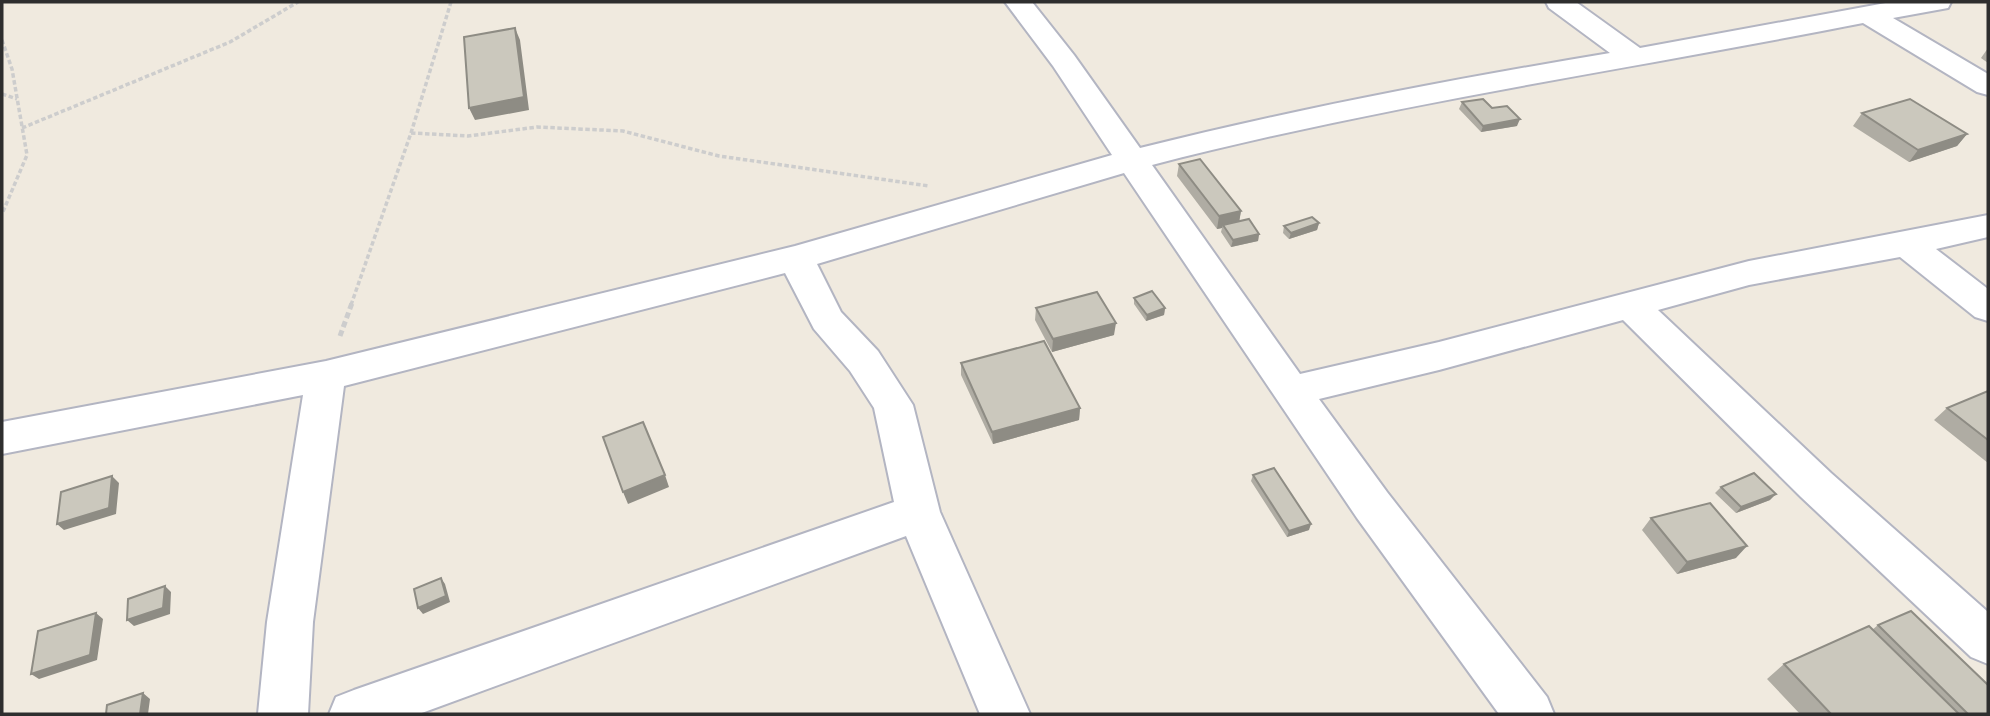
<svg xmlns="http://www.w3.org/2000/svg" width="1990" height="716" viewBox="0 0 1990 716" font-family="Montserrat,sans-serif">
  <rect width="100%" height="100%" fill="#f0eadf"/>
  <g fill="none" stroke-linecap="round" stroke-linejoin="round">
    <defs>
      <path id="minor" d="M1005,2h27l42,53 66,93c155,-39 313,-69 470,-95l-61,-45 -3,-6h30l64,46 251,-46h60l-3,6 -55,10 95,56v21l-11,-3 -114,-69c-237,47 -477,81 -711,142l148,209 139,-32 310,-81 239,-46v22l-52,12 52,40v32l-13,-4 -75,-60 -151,28 -91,25 173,163 157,139v52l-17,-7 -170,-160 -178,-177 -184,50 -120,29 68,93 160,205 7,17h-55l-142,-196 -233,-345 -307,91 24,48 37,39 35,54 27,107 90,202h-50l-74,-178 -487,178h-90l7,-17 18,-7 540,-188 -20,-94 -24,-37 -36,-42 -29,-56 -441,113 -31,236 -5,92h-50l9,-92 36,-227 -301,59v-32l324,-61 469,-115 317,-91 -59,-89z"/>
    </defs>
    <use href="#minor" stroke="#b3b5c2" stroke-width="4"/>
    <path stroke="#cdcdcd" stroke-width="3.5" stroke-dasharray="4.5 2.5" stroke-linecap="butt" d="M2,40l10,29 15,86 -25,59
      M2,94l15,5
      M22,128l208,-86 68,-40
      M411,133l57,3 69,-9 86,4 96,25 210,30
      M351,305l60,-172 40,-131"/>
    <path stroke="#cdcdcd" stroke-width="5" stroke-dasharray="6 3.5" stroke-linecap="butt" d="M340,336l12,-33"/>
    <use href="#minor" fill="#fff" fill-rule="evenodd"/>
  </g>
  <path fill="#afaca3" d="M1988,48v15l-7,-5z
    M1462,102l30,6 25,18 -36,6 -22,-23z
    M1862,113l105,21 -10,12 -48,16 -56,-36z
    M1179,164l62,47 -2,10 20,13 -1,7 -27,6 -10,-15 1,-4 -5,1 -40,-53z
    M1319,223l-2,7 -28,9 -6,-6 1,-7z
    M1134,298l31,10 -1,7 -18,6 -12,-17z
    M1036,308l78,27 -62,17 -17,-32z
    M961,363l119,45 -1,12 -86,24 -32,-69z
    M1988,391v72l-54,-43 13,-12z
    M1253,475l56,55 -22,7 -36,-56z
    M1721,487l49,13 -34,13 -21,-20z
    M1651,518l85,40 -59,16 -35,-44z
    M1878,625l110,89h-188l-33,-35 17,-15 88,-34z"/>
  <path fill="#8e8c84" d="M515,28l5,12 9,70 -54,10 -6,-12z
    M1520,119l-3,7 -36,6 2,-6z
    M1967,134l-10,12 -48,16 9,-12z
    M1241,211l-2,12 -16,2 -1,3 -5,1 2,-13z
    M1319,223l-2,7 -28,9 2,-6z
    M1259,234l-1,7 -27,6 2,-7z
    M1165,308l-1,7 -18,6 1,-6z
    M1116,323l-2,12 -62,17 1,-13z
    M1080,408l-1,12 -86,24 -1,-12z
    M665,475l4,12 -41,17 -5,-12z
    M112,476l7,7 -3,31 -52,16 -7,-6z
    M1776,494l-6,6 -34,13 5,-6z
    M1311,524l-2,6 -22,7 2,-6z
    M1747,546l-11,12 -59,16 10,-12z
    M441,578l4,6 5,18 -27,12 -5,-6z
    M165,586l6,6 -1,22 -36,12 -7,-6z
    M96,613l7,6 -6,41 -58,19 -8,-5z
    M143,693l7,6 -2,15h-8z"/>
  <path fill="#cbc8bd" stroke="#8e8c84" stroke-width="2" d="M515,28l9,69 -55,11 -5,-71z
    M1483,99l9,9 15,-2 13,13 -37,7 -21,-24z
    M1910,99l57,35 -49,16 -56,-37z
    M1200,159l41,52 -22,5 -40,-52z
    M1312,217l7,6 -28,10 -7,-7z
    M1249,219l10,15 -26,6 -10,-15z
    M1152,291l13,17 -18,7 -13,-17z
    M1097,292l19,31 -63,16 -17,-31z
    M1044,341l36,67 -88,24 -31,-69z
    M1988,391v49l-41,-32z
    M643,422l22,53 -42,17 -20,-55z
    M1274,468l37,56 -22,7 -36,-56z
    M1754,473l22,21 -35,13 -20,-20z
    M112,476l-3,32 -52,16 4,-32z
    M1710,503l37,43 -60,16 -36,-44z
    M441,578l5,18 -28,12 -4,-19z
    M165,586l-2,22 -36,12 1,-21z
    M1911,611l77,74v29h-20l-90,-89z
    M96,613l-6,42 -59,19 7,-43z
    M1869,626l90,88h-128l-47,-50z
    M143,693l-3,21h-34l1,-9z"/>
  <rect width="1990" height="716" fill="none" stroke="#2e2e2e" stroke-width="7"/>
</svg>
